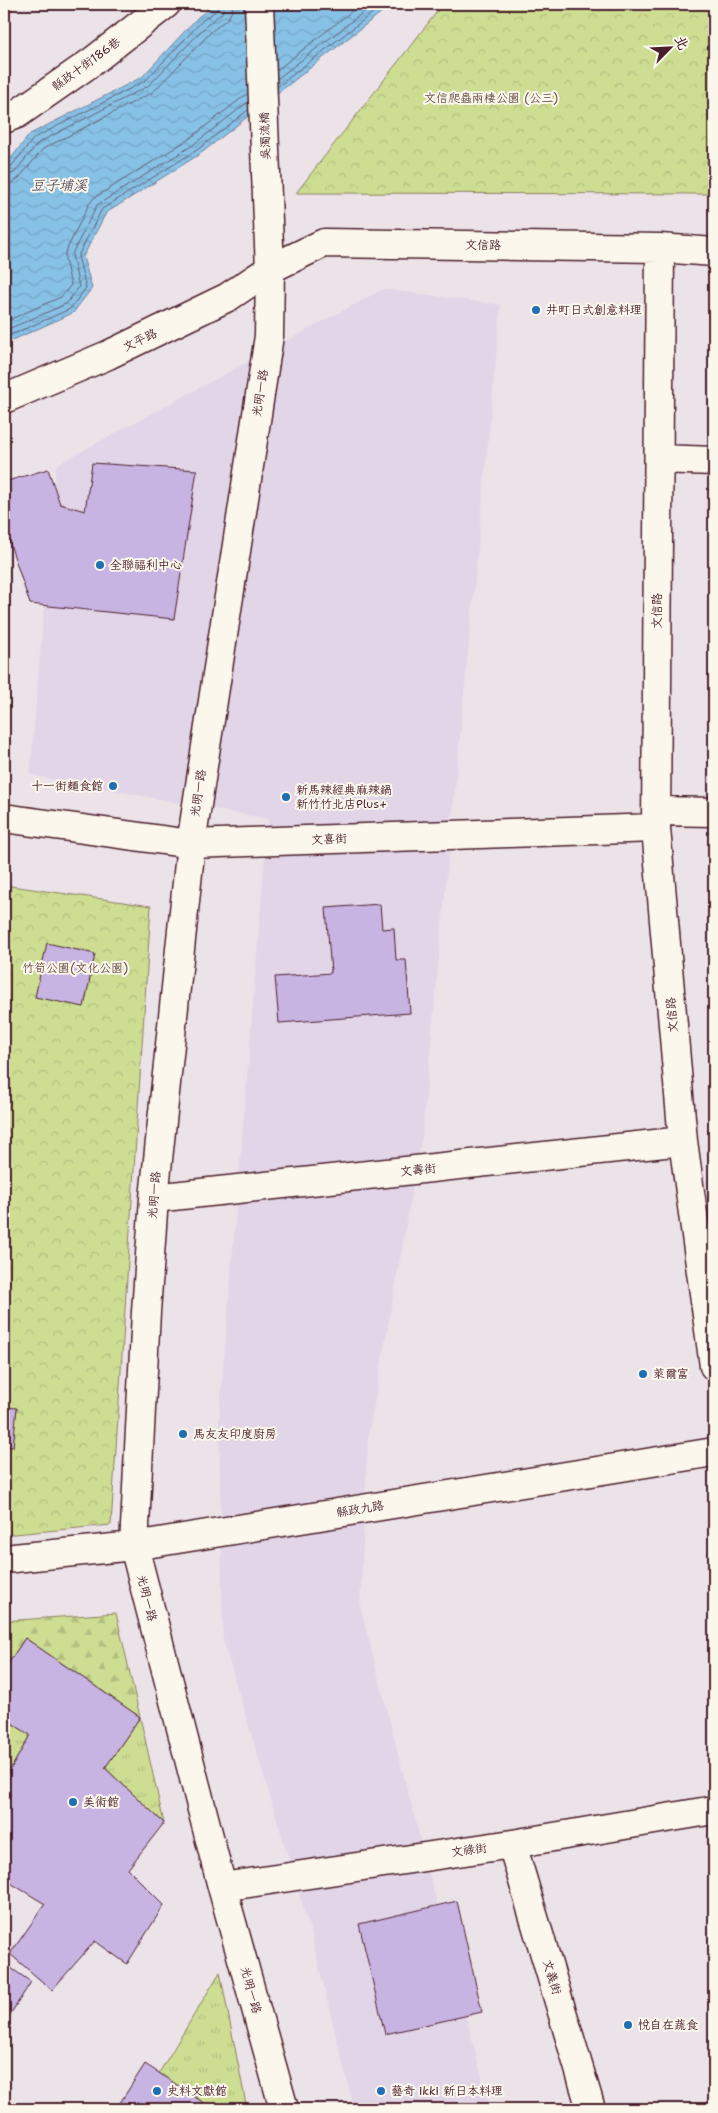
<svg xmlns="http://www.w3.org/2000/svg" width="718" height="2113" viewBox="0 0 718 2113" font-family="'Shantell Sans','LXGW WenKai TC',sans-serif">
  <defs>
    <pattern id="grass-tufts" width="24" height="20" patternUnits="userSpaceOnUse" patternTransform="scale(1.25)"><rect width="24" height="20" fill="#cdde93"/><path d="M3 7l-1-3M5 7V3M7 7l1-3M15 17l-1-3M17 17v-4M19 17l1-3" fill="none" stroke="#b2be7f"/></pattern>
    <pattern id="forest-firs" width="22" height="20" patternUnits="userSpaceOnUse" patternTransform="scale(1.25)"><rect width="22" height="20" fill="#cdde93"/><path d="M5 1l3.5 6h-7zM16 11l3.5 6h-7z" fill="#b2be7f"/></pattern>
    <pattern id="park-crowns" width="20" height="18" patternUnits="userSpaceOnUse" patternTransform="scale(1.25)"><rect width="20" height="18" fill="#cdde93"/><path d="M2 6a3 3 0 1 1 6 0M12 15a3 3 0 1 1 6 0" fill="none" stroke="#b2be7f"/></pattern>
    <pattern id="water-waves" width="16" height="10" patternUnits="userSpaceOnUse" patternTransform="scale(1.25)"><rect width="16" height="10" fill="#87c1e6"/><path d="M0 5q4-4 8 0t8 0" fill="none" stroke="#76a5c5"/></pattern>
  </defs>
  <rect width="100%" height="100%" fill="#ece3e9"/>
  <filter id="ink" filterUnits="userSpaceOnUse"><feTurbulence type="fractalNoise" baseFrequency=".02" numOctaves="2"/><feDisplacementMap in="SourceGraphic" scale="10" xChannelSelector="R" yChannelSelector="G"/><feConvolveMatrix kernelMatrix="1 2 1 2 8 2 1 2 1" color-interpolation-filters="sRGB"/></filter>
  <g filter="url(#ink)">
    <path fill="#e1d5e7" d="M383,289l118,16 -79,831 -54,302 -8,168 130,503h-136l-46,-187 -85,-281 -4,-221 49,-601 -238,-44 26,-310z"/>
    <path fill="url(#grass-tufts)" stroke="#8c7e5f" d="M140,1717l24,106 -59,-55z
      M4,1718l26,17 -26,46z
      M220,1972l27,137h-34l-54,-36z"/>
    <path fill="url(#forest-firs)" stroke="#8c7e5f" d="M116,1613l24,104 -115,-79 -21,32v-49z"/>
    <path fill="url(#park-crowns)" stroke="#8c7e5f" d="M443,4h271v190l-418,-1z
      M4,885l147,21 -40,619 -107,10z"/>
    <path fill="url(#water-waves)" stroke="#6f809b" d="M217,4h175l-192,150 -94,59 -23,44 9,31 -19,25 -69,31v-177l26,-33 112,-57 57,-61z"/>
    <g fill="none" stroke-linecap="round" stroke-linejoin="round">
      <path stroke="#626076" stroke-width="1" d="M277,70l84,-66
        M277,79l97,-75
        M277,87l107,-83
        M4,170l6,-2 24,-30 111,-57 58,-61 14,-10 2,-6
        M4,176l10,-3 24,-30 110,-57 59,-61 15,-12 3,-9
        M4,184l8,-1 7,-5 24,-29 110,-57 59,-61 16,-13 4,-7 1,-7
        M4,322l57,-25 10,-12 -6,-25v-7l24,-49 5,-6 95,-59 59,-46
        M4,331l62,-27 13,-17 -7,-33 25,-49 96,-60 55,-43
        M4,338l66,-29 16,-21 -8,-32 24,-47 95,-59 51,-40"/>
    </g>
    <path fill="#c8b4e3" stroke="#4a1f2b" d="M92,463l105,7 -23,149 -144,-15 -26,-78v-44l44,-13 12,35 25,7z
      M380,904l2,25 12,-1 2,32h10l4,53 -131,10 -4,-46 56,-4 -5,-65z
      M47,943l48,11 -11,53 -49,-10z
      M4,1407l13,1 -4,39 -9,-1z
      M25,1638l115,79 -35,51 59,55 -36,46 36,36 -37,59 -32,-23 -43,49 -42,-36 35,-50 -41,-25v-98l26,-46 -26,-17v-48z
      M457,1901l25,111 -97,22 -26,-110z
      M4,1963l27,19 -27,42z
      M145,2064l14,9 54,36h-97z"/>
    <g fill="none" stroke-linecap="round" stroke-linejoin="round">
      <defs>
        <path id="minor" d="M259,4l11,265 -1,67 -78,508 -37,354 -8,114 -12,234 88,341 62,222
          M4,119l13,-5 76,-53 73,-57
          M660,248l54,4
          M4,399l104,-44 120,-58 42,-28 54,-26 336,5 -4,580 27,313 31,225
          M659,459l55,2
          M656,811l58,1
          M4,818l187,26 465,-16
          M154,1198l529,-57
          M4,1559l130,-13 580,-94
          M512,1844l79,265
          M222,1887l290,-43 202,-34"/>
      </defs>
      <use href="#minor" stroke="#4a1f2b" stroke-width="31"/>
      <use href="#minor" stroke="#fbf7ec" stroke-width="28"/>
    </g>
  </g>
  <g fill="#1f6fb2" stroke="#fbf7ec" stroke-width="2">
    <circle cx="536" cy="310" r="5"/>
    <circle cx="100" cy="565" r="5"/>
    <circle cx="113" cy="786" r="5"/>
    <circle cx="286" cy="797" r="5"/>
    <circle cx="643" cy="1374" r="5"/>
    <circle cx="183" cy="1434" r="5"/>
    <circle cx="73" cy="1802" r="5"/>
    <circle cx="628" cy="2025" r="5"/>
    <circle cx="157" cy="2091" r="5"/>
    <circle cx="381" cy="2091" r="5"/>
  </g>
  <g text-anchor="middle" dominant-baseline="central" stroke-width="4" stroke-linejoin="round" paint-order="stroke">
    <g font-size="12" fill="#4a1f2b" stroke="#fbf7ec">
      <text transform="translate(86 64) rotate(-36)">縣政十街186巷</text>
      <text transform="translate(265 136) rotate(-92)">吳濁流橋</text>
      <text transform="translate(483 245) rotate(1)">文信路</text>
      <text transform="translate(140 340) rotate(-26)">文平路</text>
      <text transform="translate(260 393) rotate(-81)">光明一路</text>
      <text transform="translate(657 611) rotate(-90)">文信路</text>
      <text transform="translate(198 793) rotate(-82)">光明一路</text>
      <text transform="translate(329 839) rotate(-2)">文喜街</text>
      <text transform="translate(672 1015) rotate(-95)">文信路</text>
      <text transform="translate(418 1170) rotate(-6)">文壽街</text>
      <text transform="translate(154 1195) rotate(-85)">光明一路</text>
      <text transform="translate(360 1509) rotate(-9)">縣政九路</text>
      <text transform="translate(147 1598) rotate(76)">光明一路</text>
      <text transform="translate(469 1850) rotate(-8)">文祿街</text>
      <text transform="translate(552 1977) rotate(73)">文義街</text>
      <text transform="translate(251 1990) rotate(75)">光明一路</text>
    </g>
    <g font-size="12" fill="#6b4f45" stroke="#fbf7ec">
      <text x="491" y="98">文信爬蟲兩棲公園 (公三)</text>
      <text x="75" y="968">竹筍公園(文化公園)</text>
    </g>
    <g font-size="12" fill="#4a1f2b" stroke="#fbf7ec" text-anchor="start">
      <text x="546" y="310">井町日式創意料理</text>
      <text x="110" y="565">全聯福利中心</text>
      <text x="103" y="786" text-anchor="end">十一街麵食館</text>
      <text x="296" y="790">新馬辣經典麻辣鍋<tspan x="296" dy="14">新竹竹北店Plus+</tspan></text>
      <text x="653" y="1374">萊爾富</text>
      <text x="193" y="1434">馬友友印度廚房</text>
      <text x="83" y="1802">美術館</text>
      <text x="638" y="2025">悅自在蔬食</text>
      <text x="167" y="2091">史料文獻館</text>
      <text x="391" y="2091">藝奇 ikki 新日本料理</text>
    </g>
    <g font-size="14" font-style="italic" fill="#5c5063" stroke="#fbf7ec">
      <text x="59" y="185">豆子埔溪</text>
    </g>
  </g>
  <rect width="718" height="2113" fill="none" stroke="#fbf7ec" stroke-width="20"/>
  <rect x="10" y="10" width="698" height="2093" fill="none" stroke="#4a1f2b" stroke-width="2" filter="url(#ink)"/>
  <g transform="translate(670 48) rotate(66)" stroke="#fbf7ec" stroke-width="4" paint-order="stroke">
  <path d="M0-4L9 19L0 12L-9 19Z" fill="#4a1f2b"/>
  <text y="-8" font-size="14" font-weight="bold" text-anchor="middle" fill="#4a1f2b">北</text>
  </g>
</svg>
